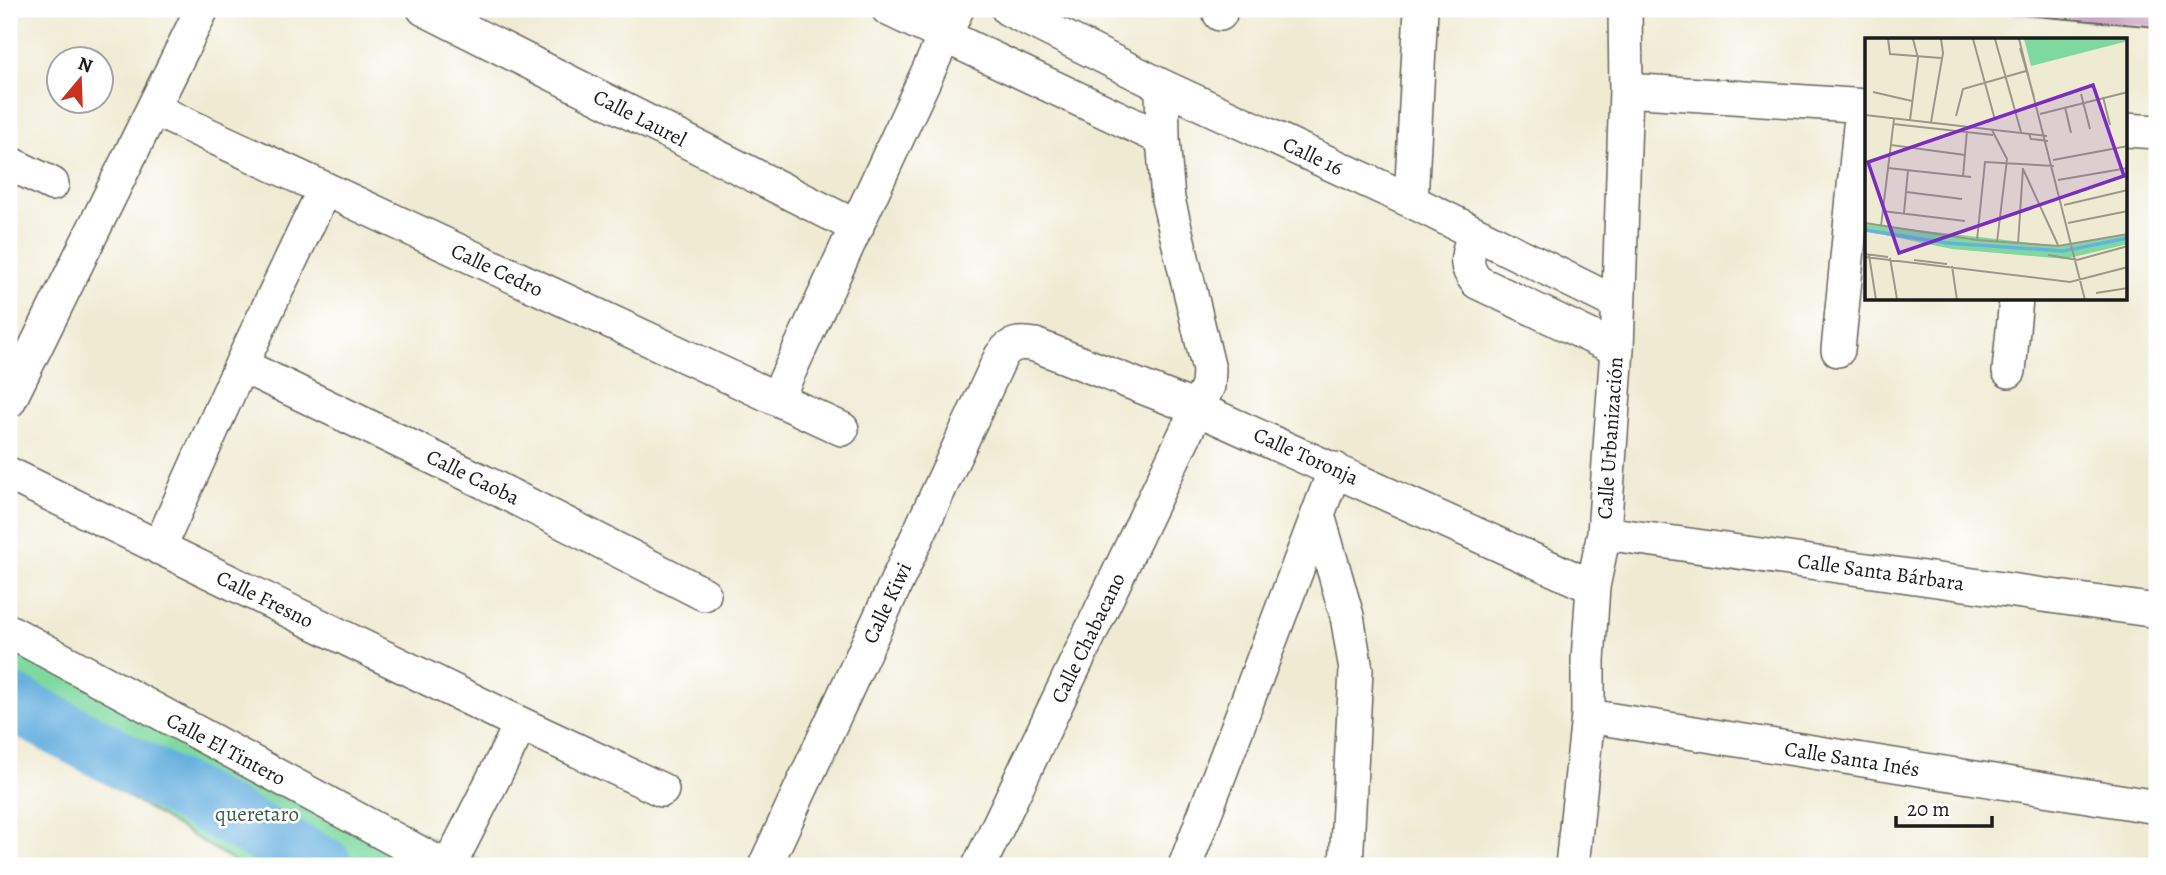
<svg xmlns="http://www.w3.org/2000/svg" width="2166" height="875" viewBox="0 0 2166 875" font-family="Alegreya,serif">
  <rect width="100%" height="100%" fill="#fff"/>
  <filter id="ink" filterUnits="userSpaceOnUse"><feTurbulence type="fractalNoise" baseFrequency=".0143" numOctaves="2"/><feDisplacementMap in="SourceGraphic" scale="14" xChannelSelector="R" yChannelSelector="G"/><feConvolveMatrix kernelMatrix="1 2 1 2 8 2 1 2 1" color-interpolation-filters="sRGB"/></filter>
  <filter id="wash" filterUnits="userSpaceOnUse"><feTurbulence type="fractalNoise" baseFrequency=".00686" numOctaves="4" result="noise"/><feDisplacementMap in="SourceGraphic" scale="28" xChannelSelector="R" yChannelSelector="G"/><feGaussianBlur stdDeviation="1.57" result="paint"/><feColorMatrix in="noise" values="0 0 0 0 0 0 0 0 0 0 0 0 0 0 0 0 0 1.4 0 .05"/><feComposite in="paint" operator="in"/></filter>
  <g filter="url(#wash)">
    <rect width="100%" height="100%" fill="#efebd3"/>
    <path fill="#7fd99f" stroke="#4e7a5e" stroke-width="2" d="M9,635l130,67 352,164h-249l-233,-142z"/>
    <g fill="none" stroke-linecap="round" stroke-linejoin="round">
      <path stroke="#67b1df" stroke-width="58" d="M9,701l315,165"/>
    </g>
    <g id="blocks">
      <path fill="#c396ba" d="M1981,9h176v18l-176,-16z"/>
    </g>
  </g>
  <g filter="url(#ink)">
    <use href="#blocks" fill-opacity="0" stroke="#66645c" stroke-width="2"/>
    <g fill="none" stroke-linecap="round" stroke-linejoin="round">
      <defs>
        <path id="minor" d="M424,9l433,218
          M888,9l275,130
          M1008,9l154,77 249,115 207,103
          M1220,14l1,-5
          M1626,90l241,16
          M153,109l689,320
          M2126,130l31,2
          M9,163l43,21
          M1411,201l10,-192
          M1474,233c-6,22 -12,31 3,49l140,67
          M1838,350l24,-244
          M241,365l243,117 220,112
          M2009,371l7,-72
          M777,398l180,-389
          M9,401l193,-392
          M9,474l512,250 141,66
          M1318,515l29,101 9,54 -10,196
          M1604,533l553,78
          M159,548l82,-183 83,-175
          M9,631l435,235
          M1588,716l569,91
          M449,866l72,-142
          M765,866l236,-510c9,-13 19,-14 34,-11l163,64 395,178
          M979,866l229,-480 1,-16 -41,-171 -5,-60 -1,-53
          M1185,866l150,-397
          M1572,866l16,-150v-56l5,-73 11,-54 13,-184 9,-259 -1,-81"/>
      </defs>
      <use href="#minor" stroke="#66645c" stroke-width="36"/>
      <use href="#minor" stroke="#fff" stroke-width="33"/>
    </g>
  </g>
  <g text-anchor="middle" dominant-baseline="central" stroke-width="5" stroke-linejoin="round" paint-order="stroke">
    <g font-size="21" fill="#1c1c1c" stroke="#fff">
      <text transform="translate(640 118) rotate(27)">Calle Laurel</text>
      <text transform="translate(1313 156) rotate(25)">Calle 16</text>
      <text transform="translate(497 270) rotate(25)">Calle Cedro</text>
      <text transform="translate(1610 438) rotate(-86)">Calle Urbanización</text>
      <text transform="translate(1306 456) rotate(24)">Calle Toronja</text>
      <text transform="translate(473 477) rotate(26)">Calle Caoba</text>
      <text transform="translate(1881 572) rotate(8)">Calle Santa Bárbara</text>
      <text transform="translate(265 599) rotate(26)">Calle Fresno</text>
      <text transform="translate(887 603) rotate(-65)">Calle Kiwi</text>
      <text transform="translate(1088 638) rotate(-64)">Calle Chabacano</text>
      <text transform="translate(226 749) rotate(28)">Calle El Tintero</text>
      <text transform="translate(1852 759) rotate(9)">Calle Santa Inés</text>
    </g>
    <g font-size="21" fill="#3f5e4a" stroke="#fff">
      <text x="257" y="814">queretaro</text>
    </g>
  </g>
  <g transform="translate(1865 38)">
    <rect width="262" height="262" fill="#efebd3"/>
    <path d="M159,1h103l1,2 -97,25zM0,186l193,22 69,-12 1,10 -63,15 -113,-10 -87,-18z" fill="#7fd99f"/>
    <path fill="none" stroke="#67b1df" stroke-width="3.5" d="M0,192l82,13 116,8 65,-13"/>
    <path fill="none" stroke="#9b988a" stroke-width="2" d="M23,1l2,15 51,4M108,1l22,81M130,1l26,93M154,1l66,261M155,10l14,49M8,54l39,9M216,56l9,35M238,59l7,28M200,69l6,26M175,76l88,-22M0,77l182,21M91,78l7,-27 63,-18M45,82l8,-62 -5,-19M66,84l12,-69 -2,-14M28,86l100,11M127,92l15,29 -10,83M164,96l2,5 17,2M26,107l74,10M188,122l75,-14M23,130l83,9M158,131l35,76M98,138l4,-45M193,142l70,-12M41,154l56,7M199,167l64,-15M17,173l83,10M39,175l4,-43M0,185l112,17 81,6 70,-12M203,185l60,-12M16,188l13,-107M112,202l8,-78 69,4M153,206l5,-76M0,216l23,3M4,217l7,45M183,217l29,5 51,-14M0,219l205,25 58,-15M25,220l7,41M49,222l33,4M87,228l5,34M231,255l32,-5"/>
    <path fill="#7b2cbf" fill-opacity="0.15" stroke="#7b2cbf" stroke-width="3.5" d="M228,47l31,91 -225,77 -31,-91z"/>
    <rect width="262" height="262" fill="none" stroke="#1c1c1c" stroke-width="3.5"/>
  </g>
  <rect width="2166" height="875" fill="none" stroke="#fff" stroke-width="35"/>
  <g transform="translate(80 80) rotate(19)"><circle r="33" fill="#ffffff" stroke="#a4a4a4" stroke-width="2"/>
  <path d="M0-5L12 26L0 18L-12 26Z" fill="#c8321e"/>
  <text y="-10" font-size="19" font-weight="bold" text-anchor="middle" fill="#1c1c1c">N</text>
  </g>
  <path d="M1896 816v10h96v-10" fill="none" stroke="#1c1c1c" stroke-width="3.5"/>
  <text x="1907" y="816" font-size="21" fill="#1c1c1c" stroke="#ffffff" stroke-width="5" paint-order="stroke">20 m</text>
</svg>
